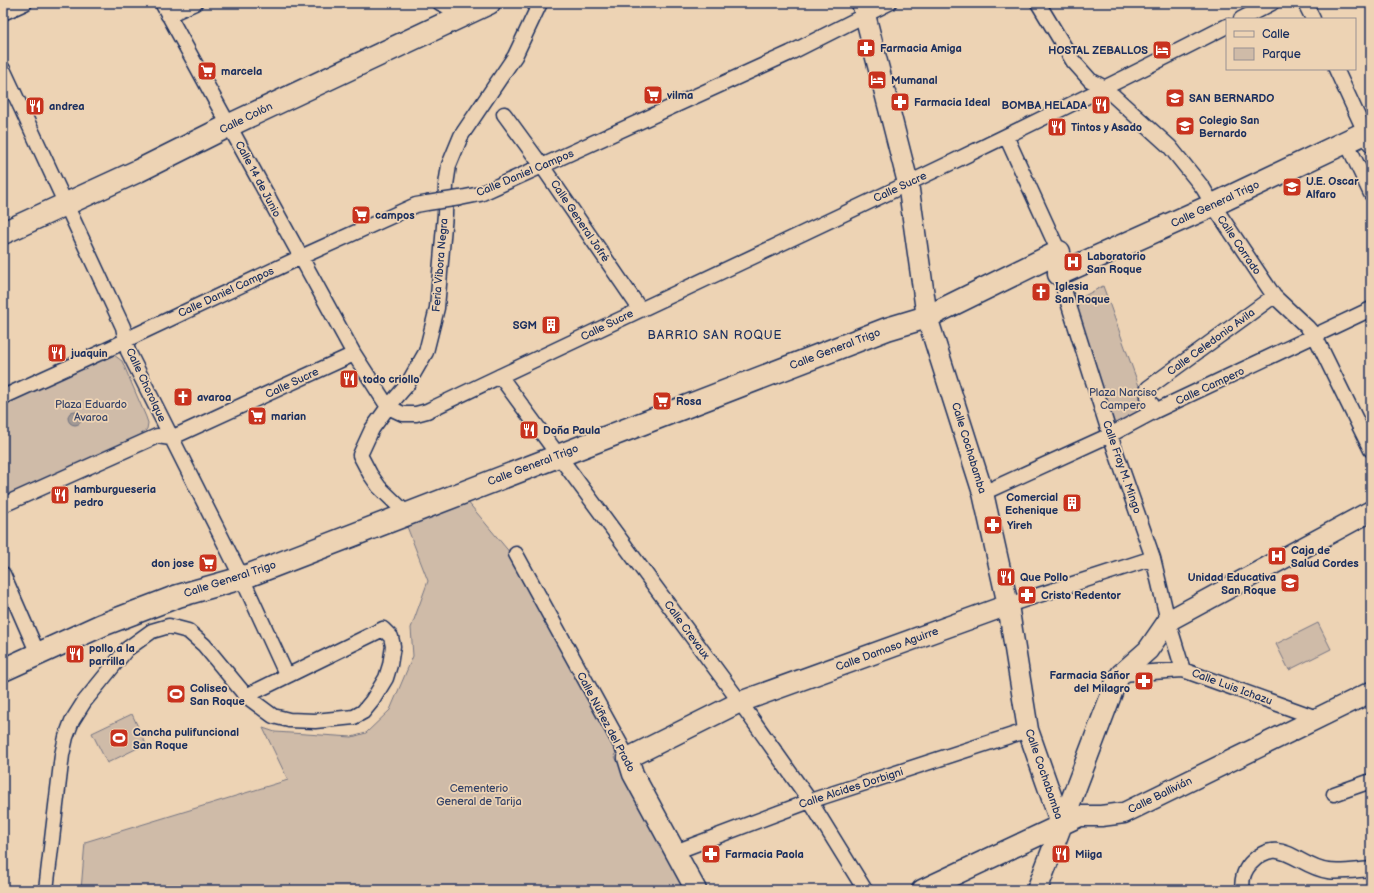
<svg xmlns="http://www.w3.org/2000/svg" width="1374" height="893" viewBox="0 0 1374 893" font-family="'Balsamiq Sans',sans-serif">
  <rect width="100%" height="100%" fill="#edd3b4"/>
  <filter id="ink" filterUnits="userSpaceOnUse"><feTurbulence type="fractalNoise" baseFrequency=".025" numOctaves="2"/><feDisplacementMap in="SourceGraphic" scale="8" xChannelSelector="R" yChannelSelector="G"/><feConvolveMatrix kernelMatrix="1 2 1 2 8 2 1 2 1" color-interpolation-filters="sRGB"/></filter>
  <g filter="url(#ink)">
    <path fill="#cfbba8" stroke="#757583" d="M1103,286l45,125 -38,14 -37,-123z
      M108,355h6l8,6 24,56 2,6 -1,6 -9,8 -135,60v-93z
      M467,501l44,53 108,197 -5,4 71,135h-604l4,-48 203,-62 -25,-52 12,4 77,5 14,-4 24,-23 23,-54 -2,-28 17,-47 -22,-57z
      M1318,623l13,26 -42,21 -13,-26z
      M132,714l14,30 -39,19 -15,-30z"/>
    <path fill="#a29995" stroke="#6c6f7f" d="M68 418a7 7 0 1 1 14 0a7 7 0 1 1-14 0Z"/>
    <g fill="none" stroke-linecap="round" stroke-linejoin="round">
      <defs>
        <path id="street" d="M162,3l192,351 34,53 15,7h13l11,-3c267,-128 537,-250 800,-385
          M440,3l23,11
          M1038,3l35,58 17,19 15,8 65,59 33,41 10,17 61,91 33,31 8,9 56,114
          M1305,3l8,16
          M3,13l22,-10
          M168,15l27,-12
          M1241,19l31,-16
          M3,69l120,258 5,24 114,227 45,98
          M1336,69l35,76
          M504,114l38,52 98,143
          M1006,136l53,116
          M1347,143l24,51
          M460,198l20,-4 62,-28 248,-113 99,-50
          M1059,274l51,161 43,123 15,63 15,49
          M500,376l240,326 70,99 55,89
          M3,397l112,-51 23,-12 163,-77 115,-52 11,-2
          M1155,411l-7,-14v-9l126,-92
          M983,493l127,-58 45,-24 216,-102
          M3,505l154,-69 14,2 183,-84
          M407,514l-28,-27 -9,-13 -10,-19 12,-26 16,-22 19,-22 19,-33 11,-44 8,-94 1,-29 3,-20 12,-29 54,-80 25,-53
          M516,554l112,204
          M3,574l35,80
          M1008,605l145,-47
          M1121,674l62,-4 134,48
          M1334,794l37,-13
          M675,852l135,-51 218,-71
          M46,890l16,-135 4,-18 6,-16 12,-19 43,-53 25,-18 17,-5 19,5 16,14 42,51 27,20 16,4 26,1 39,-4 9,-5 9,-11 14,-23 4,-13 3,-19 -2,-9 -8,-8 -137,67
          M1243,890c-2,-9 1,-19 7,-26 29,-32 47,3 78,7 13,2 29,-1 43,-2"/>
        <path id="secondary" d="M862,3l46,180 19,134 56,176 25,112 20,125 33,94
          M696,890l-63,-116 -5,-16 112,-56 268,-97
          M922,890l158,-74h21l23,-3 247,-121
          M1037,890l79,-208 5,-8 27,-24 20,-29 203,-110"/>
        <path id="primary" d="M3,233l135,-62 92,-46 259,-122
          M3,670l99,-45 76,-29 64,-18 645,-249 40,-12 132,-65v22l154,-69 158,-75"/>
      </defs>
      <use href="#street" stroke="#1b2f5e" stroke-width="17"/>
      <use href="#secondary" stroke="#1b2f5e" stroke-width="23"/>
      <use href="#primary" stroke="#1b2f5e" stroke-width="25"/>
      <use href="#street" stroke="#edd3b4" stroke-width="14"/>
      <use href="#secondary" stroke="#edd3b4" stroke-width="20"/>
      <use href="#primary" stroke="#edd3b4" stroke-width="22"/>
      <defs>
        <path id="street-bridge" d="M427,203l33,-5"/>
      </defs>
      <use href="#street-bridge" stroke="#1b2f5e" stroke-width="17" stroke-linecap="butt"/>
      <use href="#street-bridge" stroke="#edd3b4" stroke-width="14"/>
    </g>
  </g>
  <defs>
    <symbol id="pharmacy-square" viewBox="-11 -11 22 22"><rect x="-9" y="-9" width="18" height="18" rx="4" fill="#c8321e" stroke="#edd3b4"/><path d="M-2-6h4v4h4v4h-4v4h-4v-4h-4v-4h4Z" fill="#fff"/></symbol>
    <symbol id="hotel-square" viewBox="-11 -11 22 22"><rect x="-9" y="-9" width="18" height="18" rx="4" fill="#c8321e" stroke="#edd3b4"/><path d="M-6-4.5h1.5V1H6V5H4.5V3h-9V5H-6ZM-4 0a1.8 1.8 0 1 1 3.6 0ZM.5 0V-2.5h3Q6-2.5 6 0Z" fill="#fff"/></symbol>
    <symbol id="supermarket-square" viewBox="-11 -11 22 22"><rect x="-9" y="-9" width="18" height="18" rx="4" fill="#c8321e" stroke="#edd3b4"/><path d="M-6-5.5h2.5l.6 2H6L4.5 2H-2.5L-4.4-4H-6ZM-1.5 3.2a1.3 1.3 0 1 0 .1 0ZM3 3.2a1.3 1.3 0 1 0 .1 0Z" fill="#fff"/></symbol>
    <symbol id="school-square" viewBox="-11 -11 22 22"><rect x="-9" y="-9" width="18" height="18" rx="4" fill="#c8321e" stroke="#edd3b4"/><path d="M0-5L7-2L0 1L-7-2ZM-4 1L0 2.5L4 1V4Q0 6-4 4Z" fill="#fff"/></symbol>
    <symbol id="restaurant-square" viewBox="-11 -11 22 22"><rect x="-9" y="-9" width="18" height="18" rx="4" fill="#c8321e" stroke="#edd3b4"/><path d="M-5-6h1v4h1v-4h1v4h1v-4h1v5L-1.5 .5V6h-2V.5L-5-1ZM5-6V6H3V1.5H1.5Q1.5-4 5-6Z" fill="#fff"/></symbol>
    <symbol id="hospital-square" viewBox="-11 -11 22 22"><rect x="-9" y="-9" width="18" height="18" rx="4" fill="#c8321e" stroke="#edd3b4"/><path d="M-5-5h3v3.5h4V-5h3V5h-3V1.5h-4V5h-3Z" fill="#fff"/></symbol>
    <symbol id="church-square" viewBox="-11 -11 22 22"><rect x="-9" y="-9" width="18" height="18" rx="4" fill="#c8321e" stroke="#edd3b4"/><path d="M-1.2-6h2.4v3.5h3.3v2.4h-3.3V6h-2.4V-.1h-3.3v-2.4h3.3Z" fill="#fff"/></symbol>
    <symbol id="building-square" viewBox="-11 -11 22 22"><rect x="-9" y="-9" width="18" height="18" rx="4" fill="#c8321e" stroke="#edd3b4"/><path d="M-4-6H4V6H1V3H-1V6H-4ZM-2.5-4.3h1.7v1.8h-1.7ZM.8-4.3h1.7v1.8H.8ZM-2.5-1h1.7V.8h-1.7ZM.8-1h1.7V.8H.8Z" fill="#fff"/></symbol>
    <symbol id="stadium-square" viewBox="-11 -11 22 22"><rect x="-9" y="-9" width="18" height="18" rx="4" fill="#c8321e" stroke="#edd3b4"/><path d="M0-5a6.5 5 0 1 0 0 10a6.5 5 0 1 0 0-10ZM-3.5-1.8h7v3.6h-7Z" fill="#fff"/></symbol>
  </defs>
  <g fill-rule="evenodd">
    <use href="#pharmacy-square" x="855" y="37" width="22" height="22"/>
    <use href="#hotel-square" x="1151" y="39" width="22" height="22"/>
    <use href="#supermarket-square" x="196" y="60" width="22" height="22"/>
    <use href="#hotel-square" x="866" y="69" width="22" height="22"/>
    <use href="#supermarket-square" x="642" y="84" width="22" height="22"/>
    <use href="#school-square" x="1164" y="87" width="22" height="22"/>
    <use href="#pharmacy-square" x="889" y="91" width="22" height="22"/>
    <use href="#restaurant-square" x="1090" y="94" width="22" height="22"/>
    <use href="#restaurant-square" x="24" y="95" width="22" height="22"/>
    <use href="#school-square" x="1174" y="115" width="22" height="22"/>
    <use href="#restaurant-square" x="1046" y="116" width="22" height="22"/>
    <use href="#school-square" x="1281" y="176" width="22" height="22"/>
    <use href="#supermarket-square" x="350" y="204" width="22" height="22"/>
    <use href="#hospital-square" x="1062" y="251" width="22" height="22"/>
    <use href="#church-square" x="1030" y="281" width="22" height="22"/>
    <use href="#building-square" x="540" y="314" width="22" height="22"/>
    <use href="#restaurant-square" x="46" y="342" width="22" height="22"/>
    <use href="#restaurant-square" x="338" y="368" width="22" height="22"/>
    <use href="#church-square" x="172" y="386" width="22" height="22"/>
    <use href="#supermarket-square" x="651" y="390" width="22" height="22"/>
    <use href="#supermarket-square" x="246" y="405" width="22" height="22"/>
    <use href="#restaurant-square" x="518" y="419" width="22" height="22"/>
    <use href="#restaurant-square" x="49" y="484" width="22" height="22"/>
    <use href="#building-square" x="1061" y="492" width="22" height="22"/>
    <use href="#pharmacy-square" x="982" y="514" width="22" height="22"/>
    <use href="#hospital-square" x="1266" y="545" width="22" height="22"/>
    <use href="#supermarket-square" x="197" y="552" width="22" height="22"/>
    <use href="#restaurant-square" x="995" y="566" width="22" height="22"/>
    <use href="#school-square" x="1279" y="572" width="22" height="22"/>
    <use href="#pharmacy-square" x="1016" y="584" width="22" height="22"/>
    <use href="#restaurant-square" x="64" y="643" width="22" height="22"/>
    <use href="#pharmacy-square" x="1133" y="670" width="22" height="22"/>
    <use href="#stadium-square" x="165" y="683" width="22" height="22"/>
    <use href="#stadium-square" x="108" y="727" width="22" height="22"/>
    <use href="#pharmacy-square" x="700" y="843" width="22" height="22"/>
    <use href="#restaurant-square" x="1050" y="843" width="22" height="22"/>
  </g>
  <g text-anchor="middle" dominant-baseline="central" stroke-width="3.5" stroke-linejoin="round" paint-order="stroke">
    <g font-size="11" font-weight="bold" fill="#1b2f5e" stroke="#edd3b4" text-anchor="start">
      <text x="880" y="48">Farmacia Amiga</text>
      <text x="1148" y="50" text-anchor="end">HOSTAL ZEBALLOS</text>
      <text x="221" y="71">marcela</text>
      <text x="891" y="80">Mumanal</text>
      <text x="667" y="95">vilma</text>
      <text x="1189" y="98">SAN BERNARDO</text>
      <text x="914" y="102">Farmacia Ideal</text>
      <text x="1087" y="105" text-anchor="end">BOMBA HELADA</text>
      <text x="49" y="106">andrea</text>
      <text x="1199" y="120">Colegio San<tspan x="1199" dy="13">Bernardo</tspan></text>
      <text x="1071" y="127">Tintos y Asado</text>
      <text x="1306" y="181">U.E. Oscar<tspan x="1306" dy="13">Alfaro</tspan></text>
      <text x="375" y="215">campos</text>
      <text x="1087" y="256">Laboratorio<tspan x="1087" dy="13">San Roque</tspan></text>
      <text x="1055" y="286">Iglesia<tspan x="1055" dy="13">San Roque</tspan></text>
      <text x="537" y="325" text-anchor="end">SGM</text>
      <text x="71" y="353">juaquin</text>
      <text x="363" y="379">todo criollo</text>
      <text x="197" y="397">avaroa</text>
      <text x="676" y="401">Rosa</text>
      <text x="271" y="416">marian</text>
      <text x="543" y="430">Doña Paula</text>
      <text x="74" y="489">hamburgueseria<tspan x="74" dy="13">pedro</tspan></text>
      <text x="1058" y="497" text-anchor="end">Comercial<tspan x="1058" dy="13">Echenique</tspan></text>
      <text x="1007" y="525">Yireh</text>
      <text x="1291" y="550">Caja de<tspan x="1291" dy="13">Salud Cordes</tspan></text>
      <text x="194" y="563" text-anchor="end">don jose</text>
      <text x="1020" y="577">Que Pollo</text>
      <text x="1276" y="577" text-anchor="end">Unidad Educativa<tspan x="1276" dy="13">San Roque</tspan></text>
      <text x="1041" y="595">Cristo Redentor</text>
      <text x="89" y="648">pollo a la<tspan x="89" dy="13">parrilla</tspan></text>
      <text x="1130" y="675" text-anchor="end">Farmacia Sañor<tspan x="1130" dy="13">del Milagro</tspan></text>
      <text x="190" y="688">Coliseo<tspan x="190" dy="13">San Roque</tspan></text>
      <text x="133" y="732">Cancha pulifuncional<tspan x="133" dy="13">San Roque</tspan></text>
      <text x="725" y="854">Farmacia Paola</text>
      <text x="1075" y="854">Miiga</text>
    </g>
    <g font-size="11" fill="#1b2f5e" stroke="#edd3b4">
      <text transform="translate(246 118) rotate(-26)">Calle Colón</text>
      <text transform="translate(525 173) rotate(-23)">Calle Daniel Campos</text>
      <text transform="translate(258 179) rotate(62)">Calle 14 de Junio</text>
      <text transform="translate(900 187) rotate(-25)">Calle Sucre</text>
      <text transform="translate(1215 204) rotate(-25)">Calle General Trigo</text>
      <text transform="translate(580 221) rotate(56)">Calle General Jofré</text>
      <text transform="translate(1239 245) rotate(56)">Calle Corrado</text>
      <text transform="translate(440 265) rotate(-85)">Feria Vibora Negra</text>
      <text transform="translate(226 292) rotate(-25)">Calle Daniel Campos</text>
      <text transform="translate(607 325) rotate(-26)">Calle Sucre</text>
      <text transform="translate(1211 342) rotate(-36)">Calle Celedonio Avila</text>
      <text transform="translate(835 349) rotate(-21)">Calle General Trigo</text>
      <text transform="translate(292 383) rotate(-25)">Calle Sucre</text>
      <text transform="translate(146 385) rotate(65)">Calle Chorolque</text>
      <text transform="translate(1210 386) rotate(-25)">Calle Campero</text>
      <text transform="translate(969 448) rotate(73)">Calle Cochabamba</text>
      <text transform="translate(533 465) rotate(-21)">Calle General Trigo</text>
      <text transform="translate(1122 467) rotate(71)">Calle Fray M. Mingo</text>
      <text transform="translate(230 579) rotate(-18)">Calle General Trigo</text>
      <text transform="translate(687 630) rotate(54)">Calle Crevaux</text>
      <text transform="translate(887 649) rotate(-20)">Calle Damaso Aguirre</text>
      <text transform="translate(1232 687) rotate(20)">Calle Luis Ichazu</text>
      <text transform="translate(606 722) rotate(62)">Calle Núñez del Prado</text>
      <text transform="translate(1044 774) rotate(71)">Calle Cochabamba</text>
      <text transform="translate(851 788) rotate(-18)">Calle Alcides Dorbigni</text>
      <text transform="translate(1160 795) rotate(-26)">Calle Ballivián</text>
    </g>
    <g font-size="11" fill="#364469" stroke="#edd3b4">
      <text x="1123" y="392">Plaza Narciso<tspan x="1123" dy="13">Campero</tspan></text>
      <text x="91" y="404">Plaza Eduardo<tspan x="91" dy="13">Avaroa</tspan></text>
      <text x="479" y="788">Cementerio<tspan x="479" dy="13">General de Tarija</tspan></text>
    </g>
    <g font-size="12" letter-spacing="1" fill="#1b2f5e" stroke="#edd3b4">
      <text x="715" y="335">BARRIO SAN ROQUE</text>
    </g>
  </g>
  <rect width="1374" height="893" fill="none" stroke="#edd3b4" stroke-width="16"/>
  <rect x="8" y="8" width="1358" height="877" fill="none" stroke="#1b2f5e" stroke-width="1.5" filter="url(#ink)"/>
  <rect x="1226" y="18" width="130" height="52" fill="#edd3b4" stroke="#999192"/>
  <rect x="1234" y="31" width="20" height="6" fill="#edd3b4" stroke="#999192"/>
  <text x="1262" y="38" font-size="12" fill="#1b2f5e">Calle</text>
  <rect x="1234" y="48" width="20" height="12" fill="#cfbba8" stroke="#999192"/>
  <text x="1262" y="58" font-size="12" fill="#1b2f5e">Parque</text>
</svg>
